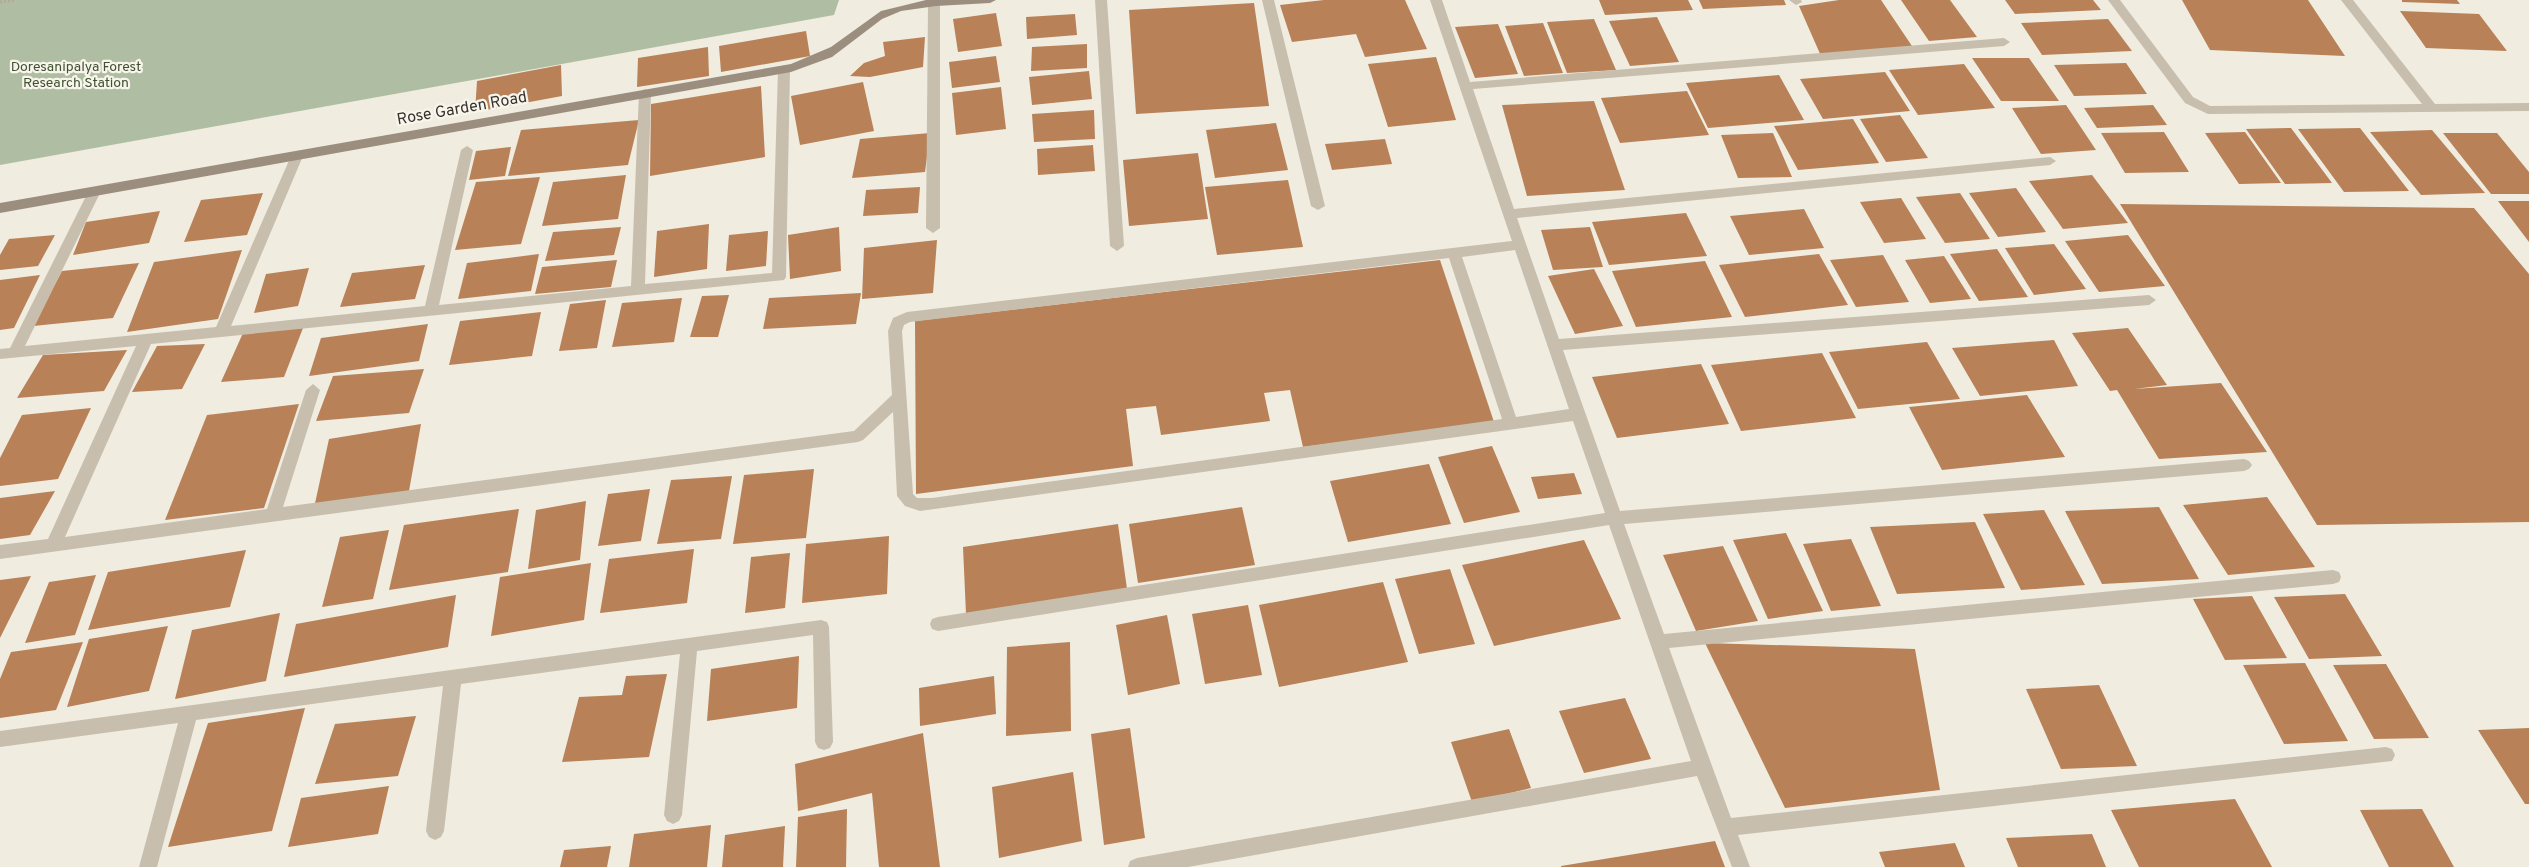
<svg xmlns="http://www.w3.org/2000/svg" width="2529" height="867" viewBox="0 0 2529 867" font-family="Overpass,sans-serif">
  <rect width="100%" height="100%" fill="#f0ece0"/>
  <path fill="#afbea2" d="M0,0h839l-5,15 -834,150z"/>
  <path fill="#b88157" d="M1324,0h81l22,49 -62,8 -9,-23 -64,8 -12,-37z
    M1599,0h89l5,10 -88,5z
    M1699,0h85l2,5 -83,4z
    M1839,0h42l33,49 -93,7 -22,-50z
    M1901,0h49l27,37 -48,4z
    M2005,0h88l8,10 -86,4z
    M2182,0h126l37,56 -135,-6z
    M2402,0h55l3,4 -58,-2z
    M1254,3l15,103 -133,8 -7,-104z
    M2400,11l79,3 28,37 -81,-3z
    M996,13l6,33 -44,6 -5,-33z
    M1075,14l2,21 -50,4 -1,-22z
    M1657,17l22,45 -49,4 -21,-45z
    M1594,19l22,51 -49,3 -20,-51z
    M2108,19l24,32 -90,4 -21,-32z
    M1543,23l20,50 -39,3 -19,-50z
    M1498,24l20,50 -43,4 -20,-51z
    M806,31l4,25 -89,16 -2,-26z
    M925,37l-2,30 -53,10 -20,-1 14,-13 21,-7 -2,-14z
    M1087,44v24l-56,3 1,-24z
    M708,47l1,29 -72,11 1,-29z
    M996,56l4,26 -48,6 -3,-26z
    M1436,57l20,63 -68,7 -20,-63z
    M1972,58h57l30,43h-58z
    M2126,63l21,31 -73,2 -20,-31z
    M1964,64l31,44 -77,7 -29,-45z
    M561,65l1,31 -87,16 2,-31z
    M1089,71l3,28 -60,6 -3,-28z
    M1885,72l25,39 -87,8 -23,-40z
    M1779,75l25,45 -96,8 -22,-45z
    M863,82l11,49 -74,14 -9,-49z
    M761,86l4,71 -115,19 1,-72z
    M1001,87l5,42 -50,6 -4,-42z
    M1687,91l22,44 -89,8 -19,-45z
    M1594,101l31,89 -98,6 -25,-91z
    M2066,105l30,45 -55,4 -29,-46z
    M2153,105l14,20 -70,3 -13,-20z
    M1094,110l1,29 -61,3 -2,-28z
    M1900,115l28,43 -42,4 -26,-43z
    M1853,119l26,44 -81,7 -24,-44z
    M639,120l-11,45 -120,11 13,-46z
    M1276,123l12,47 -73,8 -9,-48z
    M2291,128l41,55 -47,1 -39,-55z
    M2360,128l49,63 -65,1 -46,-63z
    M2432,130l53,63 -64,2 -51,-63z
    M2164,132l25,40 -64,1 -24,-40z
    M2245,132l36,51 -42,1 -34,-51z
    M930,133l-5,39 -73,6 8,-39z
    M1773,133l19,44 -54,1 -17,-43z
    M2443,133h54l32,39v22h-38z
    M1385,139l7,25 -60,6 -7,-26z
    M1093,145l2,26 -57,4 -1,-26z
    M511,147l-6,29 -36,4 7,-29z
    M1198,153l10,66 -79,7 -6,-66z
    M626,175l-8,44 -76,7 11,-44z
    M2092,175l36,48 -65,6 -34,-48z
    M540,177l-19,67 -66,6 21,-68z
    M1288,180l15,67 -86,8 -12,-68z
    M920,187l-2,26 -55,3 3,-26z
    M2016,188l30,44 -48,5 -29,-44z
    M263,193l-16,42 -63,7 17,-42z
    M1960,193l30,46 -45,4 -29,-46z
    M1901,198l25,41 -42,4 -24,-41z
    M2498,201h31v41z
    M2120,204l354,4 55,66v248l-212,3z
    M1804,209l20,39 -75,7 -19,-39z
    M160,211l-11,32 -76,12 13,-33z
    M1686,213l21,43 -98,9 -17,-43z
    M709,224l-2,45 -53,8 3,-46z
    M621,227l-7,28 -69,6 8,-29z
    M839,227l2,44 -51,8 -2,-44z
    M1590,227l13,40 -50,3 -12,-40z
    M768,231l-2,35 -40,5 3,-36z
    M55,235l-17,31 -38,4v-15l9,-16z
    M2128,235l37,51 -66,6 -34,-51z
    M937,240l-4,53 -71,6 2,-51z
    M2054,244l32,45 -52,6 -29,-47z
    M1997,249l31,48 -49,4 -29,-47z
    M242,250l-24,69 -91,13 27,-70z
    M539,254l-8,37 -73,8 9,-36z
    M1819,254l29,51 -103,12 -26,-52z
    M1883,255l26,47 -53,5 -26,-47z
    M1944,256l27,43 -41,4 -25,-43z
    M617,260l-6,27 -76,7 7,-27z
    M1440,260l54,162 -191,25 -13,-57 -26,3 6,28 -109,14 -5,-29 -30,3 7,57 -217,28 -1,-173z
    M1705,261l27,56 -96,10 -24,-56z
    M139,263l-26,55 -80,8 29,-55z
    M425,265l-10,34 -75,8 12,-34z
    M309,268l-11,38 -44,7 12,-39z
    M1594,269l29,57 -48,8 -27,-58z
    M40,275l-26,53 -14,2v-50z
    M861,293l-5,31 -93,5 6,-31z
    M729,295l-11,42h-28l12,-41z
    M682,298l-8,44 -62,5 10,-44z
    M606,300l-9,48 -38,3 11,-47z
    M541,312l-9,44 -83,9 11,-44z
    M428,324l-9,37 -110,15 12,-38z
    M303,328l-19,49 -63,5 22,-49z
    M2128,328l39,57 -33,4 87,-6 46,69 -108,7 -42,-69 -7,1 -38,-58z
    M2054,340l24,46 -98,10 -28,-48z
    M1927,342l33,57 -102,10 -29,-57z
    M205,344l-23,45 -50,3 25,-46z
    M127,350l-23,41 -87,7 26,-43z
    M1822,353l34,65 -115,13 -30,-66z
    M1701,364l28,60 -112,14 -25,-61z
    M424,369l-15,44 -93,8 17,-45z
    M2027,395l38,62 -123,13 -33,-63z
    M299,404l-35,104 -99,12 42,-105z
    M91,408l-33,71 -58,7v-28l22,-43z
    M421,424l-12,67 -95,17 15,-69z
    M1492,446l28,66 -56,11 -26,-66z
    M1429,464l22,60 -103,18 -18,-61z
    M814,469l-8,69 -73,6 11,-69z
    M1574,473l8,21 -44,5 -7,-22z
    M732,476l-11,63 -64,5 14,-64z
    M650,489l-9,52 -43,5 10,-52z
    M55,491l-25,44 -30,4v-41z
    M2267,497l48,70 -87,8 -45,-70z
    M586,501l-6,59 -52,9 8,-59z
    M1242,507l13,58 -117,18 -9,-59z
    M2159,507l40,72 -97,5 -37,-73z
    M519,509l-11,63 -119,18 15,-65z
    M2044,510l41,75 -64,5 -38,-76z
    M1975,522l30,66 -108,6 -27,-67z
    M1118,524l9,65 -161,25 -3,-67z
    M389,530l-16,69 -51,8 18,-70z
    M1786,533l37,78 -55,8 -35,-79z
    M889,536l-2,58 -85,9 4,-59z
    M1851,539l30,67 -50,5 -28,-67z
    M1584,540l37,79 -127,27 -32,-81z
    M1723,546l35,75 -62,10 -33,-76z
    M694,549l-7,54 -87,10 9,-54z
    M246,550l-16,57 -142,23 20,-58z
    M790,553l-5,55 -40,5 6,-56z
    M591,563l-7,57 -93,16 9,-59z
    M1450,569l25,75 -56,10 -24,-75z
    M96,575l-21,60 -50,8 24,-61z
    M31,576l-31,62v-58z
    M1383,582l25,80 -129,25 -20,-82z
    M2345,594l37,62 -73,3 -35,-62z
    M456,595l-8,52 -164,30 12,-53z
    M2252,596l35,62 -62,2 -32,-61z
    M1248,605l14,70 -57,9 -13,-70z
    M280,613l-14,68 -91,18 17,-69z
    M1167,615l13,69 -52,11 -12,-70z
    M168,626l-19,65 -82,16 22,-68z
    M83,642l-27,68 -56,8v-39l11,-27z
    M1070,642l1,89 -65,5 1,-89z
    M1705,643l210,6 25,141 -155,18z
    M799,656l-2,52 -90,13 4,-52z
    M2305,663l43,78 -64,3 -41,-79z
    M2386,664l43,74 -55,1 -41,-74z
    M667,674l-18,83 -87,5 17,-65 43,-2 4,-19z
    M994,676l2,38 -76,12 -1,-38z
    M2099,685l38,81 -76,3 -35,-80z
    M1625,698l26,61 -67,14 -25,-62z
    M305,708l-33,123 -104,16 40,-124z
    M416,716l-18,60 -83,8 20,-60z
    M1130,728l15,110 -41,7 -13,-111z
    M2529,728v76h-4l-47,-74z
    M1509,729l22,59 -59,14 -21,-60z
    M923,733l17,134h-61l-7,-74 -74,18 -3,-47z
    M1073,772l9,69 -83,17 -7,-71z
    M389,786l-11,48 -90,13 13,-49z
    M2235,799l37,68h-133l-28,-57z
    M847,809l-1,58h-50l2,-50z
    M2422,809l32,58h-65l-29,-57z
    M711,825l-4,42h-78l5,-33z
    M785,826l-2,41h-61l3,-32z
    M2092,834l14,33h-88l-12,-29z
    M1715,841l10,26h-164v-1z
    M1955,843l10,24h-80l-6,-15z
    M611,846l-4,21h-47l4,-17z"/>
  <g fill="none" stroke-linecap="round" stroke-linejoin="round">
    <path stroke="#b3a998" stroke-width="3" stroke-dasharray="2 2" stroke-linecap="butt" d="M0,2l15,-2"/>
    <path fill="#c7bead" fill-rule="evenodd" d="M936,0l4,3v225l-7,5 -7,-5 2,-225z
      M1095,0h12l17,246 -7,5 -7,-5z
      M1262,0h12l51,206 -7,4 -7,-4z
      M1430,0h12l28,82 534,-44 6,4 -6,4 -531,43 41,120 536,-52 6,4 -6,4 -533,53 42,121 590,-44 7,5 -7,5 -586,45 57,161 624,-52 5,2 3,4 -3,4 -5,2 -620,53 40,110 669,-64 6,2 2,5 -2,5 -6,2 -664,64 62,170 655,-71 6,2 3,6 -3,6 -654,74 12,32h-18l-35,-91 -509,91h-60l2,-6 7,-3 554,-97 -82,-236 -671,106 -6,-2 -2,-5 2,-5 6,-2 667,-104 -32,-92 -653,90 -15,-5 -8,-10 -4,-84 -30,28 -5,2 -858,117v-14l48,-6 88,-193 -136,13v-10l10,-1 80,-160 5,-1 6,4 -76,155 191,-19 75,-171 6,-4 6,4 -72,170 194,-20 36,-156 6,-4 6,4 -34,155 192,-19 8,-193 6,-4 6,4 -6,191 127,-11 6,-204 6,-4 6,4 -4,208 -2,3 -633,64 -86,193 202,-28 39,-119 7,-6 7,6 -37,117 571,-76 38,-36 -4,-64 5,-13 14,-6 605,-71zM1515,250l54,159 -53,8 -54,-160zM1449,258l53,161 -570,79h-15l-4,-4 -11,-163 2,-6 6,-3z
      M1789,0h12l1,2 -6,3z
      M2108,0h12l73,97 17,9 212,-2 -81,-104h12l82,104 94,-1v8l-321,3 -23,-11z
      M821,620l6,2 2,5 4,115 -3,6 -6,2 -6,-2 -3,-6 -2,-107 -116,16 -15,164 -3,6 -6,3 -6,-3 -3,-6 16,-161 -219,30 -17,147 -3,6 -6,3 -6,-3 -3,-6 17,-145 -247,34 -39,147h-18l39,-144 -178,24v-16z"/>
    <path fill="#9b8e7f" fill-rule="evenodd" d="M926,0h70l-6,3 -54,3 -35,5 -19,8 -50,38 -41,15 -791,141v-10l791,-139 40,-17 50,-36z"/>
  </g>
  <g text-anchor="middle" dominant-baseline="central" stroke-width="4.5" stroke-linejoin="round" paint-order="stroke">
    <g font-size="14" fill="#405232" stroke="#f8f5ec">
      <text x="76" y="67">Doresanipalya Forest<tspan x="76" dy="16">Research Station</tspan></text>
    </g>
    <g font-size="16" fill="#37312b" stroke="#f8f5ec">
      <text transform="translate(462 109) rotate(-10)">Rose Garden Road</text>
    </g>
  </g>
</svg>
